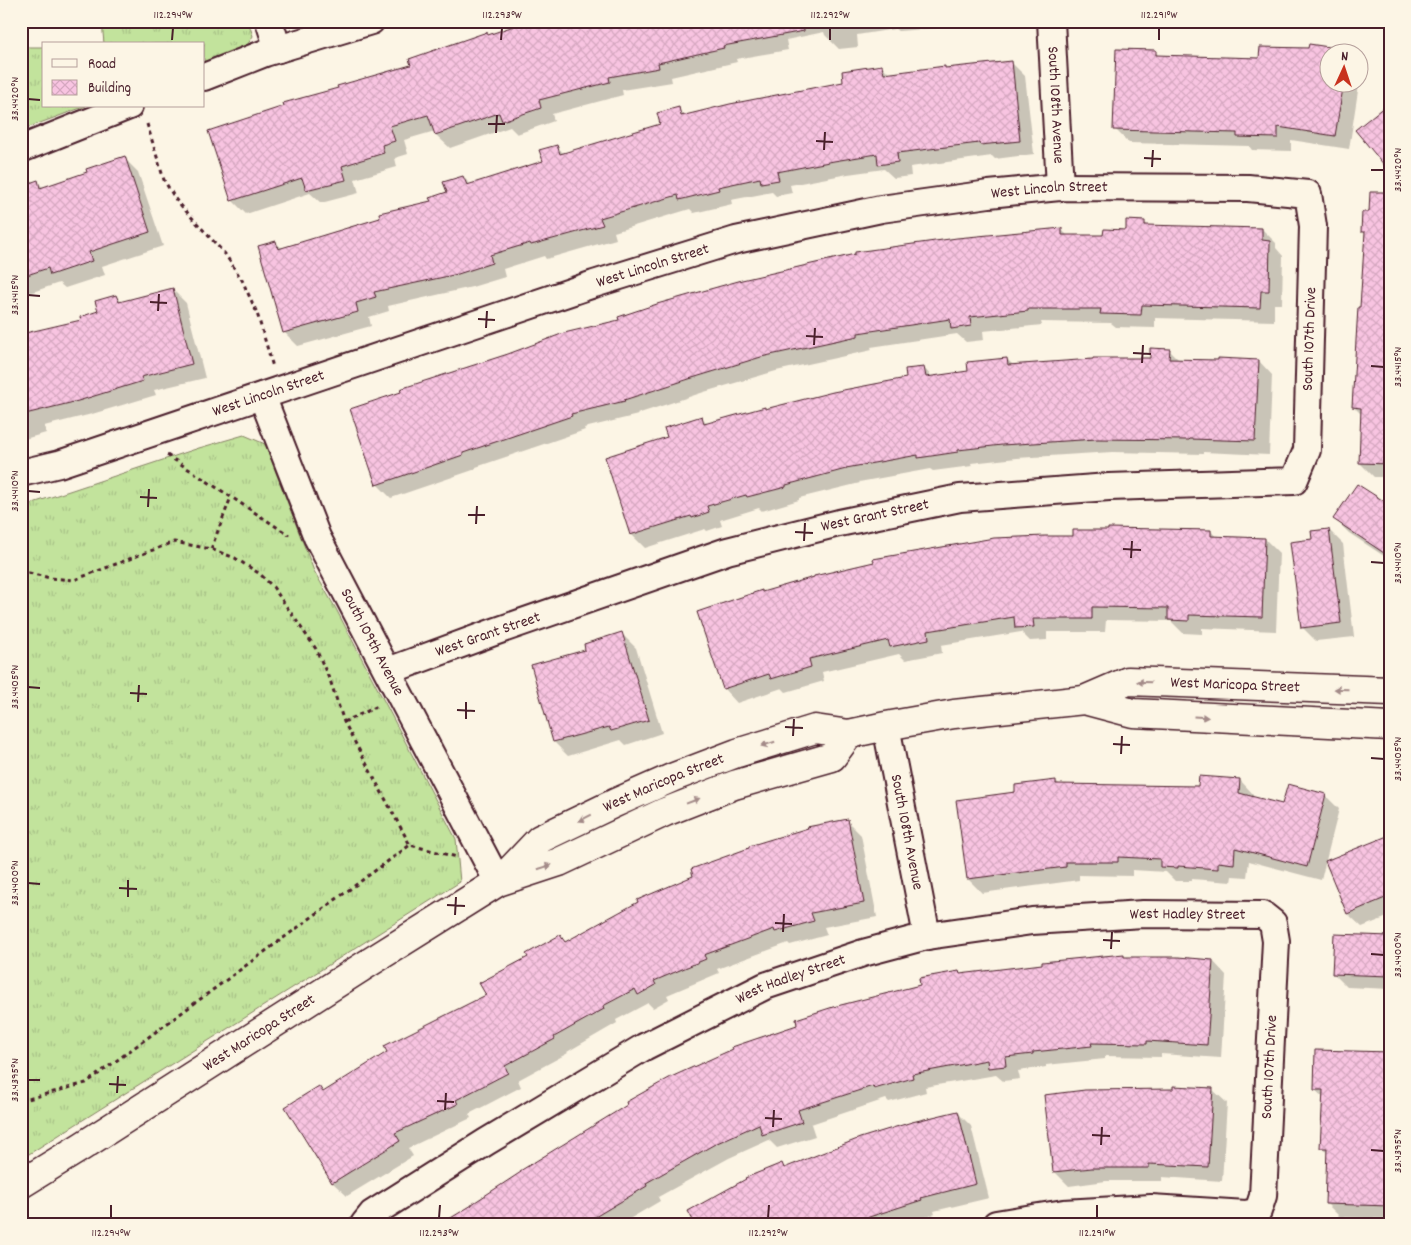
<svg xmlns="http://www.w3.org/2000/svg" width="1411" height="1245" viewBox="0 0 1411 1245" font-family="Dekko,sans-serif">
  <defs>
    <pattern id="grass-tufts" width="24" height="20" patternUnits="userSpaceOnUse" patternTransform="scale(1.25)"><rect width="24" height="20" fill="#c2e39c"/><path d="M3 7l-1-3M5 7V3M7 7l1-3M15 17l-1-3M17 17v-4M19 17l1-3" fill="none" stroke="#a8c287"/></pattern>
    <pattern id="building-cross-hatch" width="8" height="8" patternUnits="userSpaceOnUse" patternTransform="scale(1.25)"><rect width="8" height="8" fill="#f8c4e1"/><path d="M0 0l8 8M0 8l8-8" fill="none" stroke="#d6a8c1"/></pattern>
  </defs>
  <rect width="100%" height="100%" fill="#fcf5e5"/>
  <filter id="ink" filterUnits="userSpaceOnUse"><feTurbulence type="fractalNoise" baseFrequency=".02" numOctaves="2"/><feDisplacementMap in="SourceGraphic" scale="10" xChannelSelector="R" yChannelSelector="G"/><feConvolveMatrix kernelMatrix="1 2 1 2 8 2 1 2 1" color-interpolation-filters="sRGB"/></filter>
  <g filter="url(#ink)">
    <path fill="url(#grass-tufts)" stroke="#868164" d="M102,21h146l5,15 -7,11 -42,16v-19h-100z
      M21,47h23v59h42l-65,24z
      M244,435l21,9 49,127 22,38 120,230 4,43 -439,277v-652l178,-59z"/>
    <path fill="#0003" d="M532,21h406v7l-40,3 -3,-2 -38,6 1,12 -19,2 -14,-14 -1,-3 -38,8 2,10 -52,9 1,3 -66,15 1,5 -50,8 1,5 -71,19 2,7 -37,13 -7,-7 -60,21 -14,-13 -1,-4 -31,9 4,14 -13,4 2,9 -42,12 4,14 -38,10 -11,-10 -64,21 -14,-14 107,-111 73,-24 75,-32 2,3z
      M1310,50l39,2h-21v30h30v-20l4,3 -13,84 -58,-9v11l-39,-1 -3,-4 -120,-3 -14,-14 40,-77 5,5 101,2z
      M1011,62l14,14 9,78 -39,5 -3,-3 -82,11 1,9 -17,2 -10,-9 -36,5 -58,11 2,8 -16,3 -4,-4 -41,8 1,4 -38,9 -4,-4 -76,23 2,7 -70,20 -2,-3 -41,13 2,8 -33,10 -84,19 1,5 -20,6 2,9 -73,20 -14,-14 -9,-90 8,7 149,-47 16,-9 15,-16 8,8 73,-23 13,-16 7,8 98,-30 16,-15 8,7 159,-33 37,-17 9,9z
      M124,158l14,14 25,74 -61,20 3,9 -40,13 -6,-5 -38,13v-102l16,-12 7,6 44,-15z
      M1390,193v284h-16l-14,-14 2,-48 -8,-8 12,-173 -3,-3 8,-18z
      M1144,222l5,5 113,2 14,14v5l7,8 -1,48h-8v17l-119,-3v10l-39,-1 -5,-4 -70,-1 1,3 -59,6 1,9 -18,2 -9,-8 -86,13 1,3 -96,21 -72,21 -67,22 1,1 -54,13 1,2 -109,37v2l-85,29 -14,-14 685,-254 6,6h37l22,-5z
      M172,289l14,14 19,75 -51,12 2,5 -64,19 -48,12 2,7 -25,7v-101l62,-18 17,-9 16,-16 6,6z
      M1169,350l11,11h79l13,14 -3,80 -66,-3v2l-91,-2 -95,6 -46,5 1,3 -39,5 -3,-2 -71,13 1,1 -61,15v2l-37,11 -3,-3 -39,12 2,6 -15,5 -2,-2 -60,19 -14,-14 37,-97 34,-19 6,6 200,-45 16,-11 8,9 37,-5 38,-13 7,7 137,-7z
      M1390,507v53l-41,-27 -14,-14z
      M1329,530l14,14 11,93 -38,4 -14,-14 12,-87z
      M1211,531l5,6 49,2 14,14 -3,78 -74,-3v6l-19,-1 -12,-12 -65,-1 -1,12h-58v8l-17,1 -9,-9 -80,13 1,8 -37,7 -6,-6 -77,18 2,9 -38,11 -4,-4 -45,15 -13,-14 39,-96 311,-56z
      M622,634l14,14 26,85 -36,12 -5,-5 -53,16 -14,-14 -22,-76 55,-16z
      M1240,780l13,14v4l30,8 42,-11 14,14 -18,71 -72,-19 -2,16 -15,-1 -1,6 -39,-3v2h-17l-9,-9 -34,-2v6l-53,-1v5l-97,13 -14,-14 -11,-78 60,-8 39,-12 4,4 140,2z
      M847,821l14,14 16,82 -53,10 3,8 -37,10 -2,-2 -71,26 2,4 -52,22 2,4 -16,9 -5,-5 -32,17 1,3 -50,29 1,1 -50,27 3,7 -52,27 2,4 -63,30 5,8 -66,40 -14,-13 -46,-75 32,-20 5,5 163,-98 43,-37 30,-22 6,6z
      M1390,836v80l-28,11 -14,-13z
      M1390,937v52l-43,-2 -14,-14z
      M1123,956l3,2 87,3 13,14 -5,83 -60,-4v3l-56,-1v3l-59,6v2l-28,4 2,8 -17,2 -7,-6 -71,12 1,5 -37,10 -3,-3 -75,25 4,12 -38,12 -8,-8 -40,18 -71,39 2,4 -39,23h-178l479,-238 37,-14 3,3z
      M1390,1054v165l-50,-2 -14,-14 2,-49 -6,-7 2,-49 -9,-8z
      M1213,1090l14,13 -5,78 -60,-4v4h-56l-37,5 -14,-14 -10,-76z
      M957,1112l14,14 18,72 -55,13 1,3 -30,10h-219l96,-60 3,4z
      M294,1222l2,2h-22z"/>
    <path fill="url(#building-cross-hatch)" stroke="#4a1f2b" d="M528,21h275l1,10 -81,15 1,2 -66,15 1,5 -50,9 1,5 -71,18 2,8 -39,13 -3,-8 -64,22 -7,-20 -38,11 5,15 -13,4 2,8 -42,13 4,14 -40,10 -4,-12 -71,23 -23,-70 76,-25 -1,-3 55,-15 -1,-2 74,-21 -2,-6 78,-27 1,3z
      M1309,44l40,6v2h-21v30h16l-9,54 -57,-9v11l-41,-1v-4l-124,-3 3,-81 40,1v5l103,3 1,-11 48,1z
      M1012,61l8,80 -40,4 -1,-2 -82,10 1,9 -20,3 -1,-11 -43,7 -57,11 2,8 -18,3 -1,-5 -42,9 1,3 -40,10 -1,-5 -78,23 3,7 -72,20 -1,-2 -40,12 2,8 -34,11 -84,18 2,5 -20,6 2,9 -75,21 -25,-87 18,-5 2,8 102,-31 -1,-5 52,-12 -2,-3 18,-6 -4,-10 20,-6 4,9 76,-24 -4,-11 18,-5 3,9 100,-30 -3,-11 22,-6 2,9 49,-12 113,-22 -1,-11 40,-6 2,9 61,-8v2z
      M1390,102v70l-35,-42z
      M125,156l25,76 -61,20 3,9 -42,14 -2,-7 -27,9v-91l17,-6 2,8 47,-16 -1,-3z
      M1370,192h20v272l-31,-1 2,-55 -9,-1 6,-100h2l5,-75h-4l1,-20h7z
      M1126,220l19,1v4l117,3v12l8,1 -1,50h-8l-1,17 -118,-3 -1,10 -41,-1 1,-5h-73v2l-58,6 1,9 -20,3 -1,-10 -92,14v3l-97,21 -72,22 -65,21 1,1 -54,13 1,2 -109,37v2l-87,30 -26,-76 51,-17 -1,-3 108,-35 56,-21 55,-13 -1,-3 39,-13 85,-24 113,-26v-2l102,-14 105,-10v7h41l1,-6 22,1z
      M173,288l19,76 -51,13 2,4 -65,20 -57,14v-81l60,-14 -1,-3 18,-6 -3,-10 21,-6 3,7z
      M1150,348l20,1 -1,10 49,1v-2l41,2 -4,81 -65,-2 -1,1 -92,-1 -95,6 -44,5v2l-40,6v-3l-72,13v1l-60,16v2l-39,10 -1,-2 -39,11 2,6 -17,6 -1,-2 -61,19 -25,-78 62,-20 -3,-9 38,-12 2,8 61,-17v2l68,-17 73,-14 -1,-9 19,-2 2,10 42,-6 -1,-9 40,-4 1,7 85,-6v-1h57z
      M1357,484l33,21v52l-57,-38z
      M1108,528l103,2v6l54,2 -3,79 -73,-2v6l-21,-1v-12l-76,-1v12h-59l1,8 -19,1 -1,-11 -86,14 1,8 -39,8 -2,-7 -79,19 2,8 -40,12 -2,-5 -46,15 -26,-77 65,-22v2l52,-15v-1l60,-14 -1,-3 121,-21 51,-2h28v-6h35z
      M1329,529l12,94 -40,5 -11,-86 22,-3 -1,-8z
      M622,632l27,88 -38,11 -2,-4 -56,15 -22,-77 54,-15 -1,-6z
      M1199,776l41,3 -1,14 43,11 6,-20 38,10 -19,73 -72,-19 -1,16 -16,-2v7l-40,-3v2l-18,-1v-8l-42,-2v5h-52v5l-99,12 -11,-79 59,-8v-7l41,-5v4l142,2z
      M848,819l16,84 -53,10 3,8 -39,11 -1,-3 -70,26 2,4 -52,22 2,4 -18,10 -3,-6 -32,17 1,3 -50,28 1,2 -50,27 3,7 -52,27 2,4 -63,29 5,8 -68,42 -47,-76 34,-21 4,6 64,-40 -3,-6 102,-51 -7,-12 49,-26 -2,-3 34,-19 5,7 73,-40 -1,-2 56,-24 -2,-7 58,-21v-2l59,-18 -1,-1z
      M1390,835v61l-43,18 -22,-53z
      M1334,934l56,2v40l-58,-2z
      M1124,954v3h54l35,3 -6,85 -60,-4v3l-56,-1 1,3 -59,6v2l-28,3 1,9 -18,2 -1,-8 -75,14 1,4 -39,11 -1,-3 -75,24 4,12 -40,13 -3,-11 -44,20 -69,39 1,3 -52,31 4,7h-158l31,-19v-1l49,-32 -1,-1 107,-66 -1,-3 45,-25 62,-28 -1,-2 65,-22 -1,-6 37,-12 87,-22 -1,-7 40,-7 1,3 82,-10v-2z
      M1315,1050l75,2v154l-65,-2 2,-56h-7l3,-58h-9z
      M1173,1086l40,2 -5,79 -59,-3v4h-57l-39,4 -9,-77 41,-5 88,-1z
      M958,1111l18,73 -55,14 1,2 -56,18v2l-10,4h-161l-7,-13 58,-32 -1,-1 37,-15 2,5 76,-30 52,-16z"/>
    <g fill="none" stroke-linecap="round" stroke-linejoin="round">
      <defs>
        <g id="minor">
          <path d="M269,21l9,28"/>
          <path id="s1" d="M1051,21l9,166"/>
          <path d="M204,77l61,-24 106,-32"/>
          <path d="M21,149l108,-43"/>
          <path id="s2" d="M262,396l55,141 181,345"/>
          <path id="s3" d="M21,473l38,-9 535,-180 142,-44 145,-31 108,-15 71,-7 188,1 60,6 5,32 -6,224 -13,31 -185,6 -149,11 -121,25 -112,28 -233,81 -106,39"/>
          <path id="s4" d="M886,726l41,210"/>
          <path id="s5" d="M364,1224l8,-10 114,-72 158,-95 121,-61 98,-33 64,-17 105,-15 111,-7 120,1 10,8 3,18 -13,255 -5,15 -12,3 -95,-6 -87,5 -68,11"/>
        </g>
        <g id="tertiary">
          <path d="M1084,700l49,13 257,13"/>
          <path id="s6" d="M502,879l38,-40 75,-36 59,-26 63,-24 78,-24 34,5 37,-8 68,-12 130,-14 44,-19 262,10"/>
          <path id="s7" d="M21,1184l60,-37 286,-183 131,-82 61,-20 106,-50 69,-27 98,-28 17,-23"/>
        </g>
      </defs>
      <use href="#minor" stroke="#4a1f2b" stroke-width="30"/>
      <use href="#tertiary" stroke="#4a1f2b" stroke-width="31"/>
      <path stroke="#4a1f2b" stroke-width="3" stroke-dasharray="4 4" stroke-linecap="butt" d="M147,124l17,56 12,20 49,54 17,26 15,33 16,54
        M167,455l122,80
        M211,549l20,-52
        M21,576l8,-3 21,5 24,2 100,-38 37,7 24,9 25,16 13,13 43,62 15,34 13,39 66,123 47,12
        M344,722l34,-16
        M21,1101l65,-18 324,-238"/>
      <use href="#minor" stroke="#fcf5e5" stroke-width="26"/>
      <use href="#tertiary" stroke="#fcf5e5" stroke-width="28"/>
    </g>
    <defs><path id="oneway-solid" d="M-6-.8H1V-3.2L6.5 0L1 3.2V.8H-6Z" transform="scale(1.25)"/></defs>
    <g fill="#a38a88">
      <use href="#oneway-solid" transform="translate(1144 682) rotate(-178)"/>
      <use href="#oneway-solid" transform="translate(1341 689) rotate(-178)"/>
      <use href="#oneway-solid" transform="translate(1201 717) rotate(3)"/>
      <use href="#oneway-solid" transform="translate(768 744) rotate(163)"/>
      <use href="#oneway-solid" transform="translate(693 801) rotate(-21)"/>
      <use href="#oneway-solid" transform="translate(585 818) rotate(154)"/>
      <use href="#oneway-solid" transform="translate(545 867) rotate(-18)"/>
    </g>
  </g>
  <path fill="none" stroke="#4a1f2b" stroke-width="2" d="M172,40l1,-12M501,40l1,-12M830,40v-12M1159,40v-12M28,99l12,1M488,124h17M496,133l1,-18M816,141l17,1M824,150l1,-18M1144,158l17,1M1152,167l1,-17M1371,170h13M28,295l12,1M150,302l17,1M158,311l1,-17M478,319l17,1M486,328l1,-17M806,336l17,1M814,345l1,-17M1133,353l18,1M1142,363l1,-18M1371,366l13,1M28,491l12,1M140,497l17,1M148,507l1,-18M468,515h17M476,524l1,-18M795,532l18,1M804,541l1,-18M1123,549l18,1M1131,558l1,-17M1371,562l13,1M28,687l12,1M130,693l17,1M138,702l1,-17M457,710l18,1M466,719v-17M785,727l18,1M793,736l1,-17M1113,744l17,1M1121,754l1,-18M1371,758l13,1M28,883l12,1M119,888l18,1M128,897v-17M447,905l18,1M455,915l1,-18M775,923l17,1M783,932l1,-18M1103,940l17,1M1111,949l1,-17M1371,954l13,1M28,1080h12M109,1084l17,1M117,1093l1,-17M437,1101l17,1M445,1110l1,-17M765,1118l17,1M773,1127l1,-17M1092,1135l18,1M1101,1145l1,-18M1371,1150l13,1M111,1218v-13M439,1218l1,-13M768,1218l1,-13M1097,1218v-13"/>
  <g text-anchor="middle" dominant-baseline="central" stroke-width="4" stroke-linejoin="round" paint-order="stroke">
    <g font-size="16" fill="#4a1f2b" stroke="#fcf5e5">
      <text stroke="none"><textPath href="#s1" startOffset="84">South 108th Avenue</textPath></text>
      <text stroke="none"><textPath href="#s3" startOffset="1070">West Lincoln Street</textPath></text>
      <text stroke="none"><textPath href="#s3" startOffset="665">West Lincoln Street</textPath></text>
      <text transform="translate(1310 339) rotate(-88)">South 107th Drive</text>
      <text stroke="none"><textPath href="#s3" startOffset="260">West Lincoln Street</textPath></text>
      <text transform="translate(875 516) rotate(-12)">West Grant Street</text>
      <text transform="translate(488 635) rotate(-19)">West Grant Street</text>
      <text stroke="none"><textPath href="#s2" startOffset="270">South 109th Avenue</textPath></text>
      <text stroke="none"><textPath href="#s6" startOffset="779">West Maricopa Street</textPath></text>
      <text stroke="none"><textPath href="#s6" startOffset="191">West Maricopa Street</textPath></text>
      <text stroke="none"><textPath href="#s4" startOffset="108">South 108th Avenue</textPath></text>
      <text stroke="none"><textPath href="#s5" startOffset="899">West Hadley Street</textPath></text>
      <text stroke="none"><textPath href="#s5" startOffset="494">West Hadley Street</textPath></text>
      <text stroke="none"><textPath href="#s7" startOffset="282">West Maricopa Street</textPath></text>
      <text transform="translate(1270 1067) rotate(-87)">South 107th Drive</text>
    </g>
  </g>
  <rect width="1411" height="1245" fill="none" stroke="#fcf5e5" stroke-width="55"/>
  <rect x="42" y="42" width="162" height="65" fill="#fcf5e5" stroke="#b59f9b"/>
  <rect x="52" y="59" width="25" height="8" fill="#fcf5e5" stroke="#b59f9b"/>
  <text x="88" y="68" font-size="15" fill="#4a1f2b">Road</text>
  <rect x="52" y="80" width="25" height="15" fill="url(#building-cross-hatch)" stroke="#b59f9b"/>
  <text x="88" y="92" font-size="15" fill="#4a1f2b">Building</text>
  <g transform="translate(1344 68) rotate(3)"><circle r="24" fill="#fcf5e5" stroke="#b59f9b"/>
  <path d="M0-4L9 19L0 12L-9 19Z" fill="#c8321e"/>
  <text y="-8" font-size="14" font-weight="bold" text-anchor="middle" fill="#4a1f2b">N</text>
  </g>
  <rect x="28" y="28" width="1356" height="1190" fill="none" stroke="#4a1f2b" stroke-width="2"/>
  <g font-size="12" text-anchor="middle" fill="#4a1f2b">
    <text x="173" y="18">112.294°W</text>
    <text x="502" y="18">112.293°W</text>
    <text x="830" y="18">112.292°W</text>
    <text x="1159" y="18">112.291°W</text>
    <text transform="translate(14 99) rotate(-90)" y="4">33.4420°N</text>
    <text transform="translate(1397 170) rotate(-90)" y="4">33.4420°N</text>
    <text transform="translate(14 295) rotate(-90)" y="4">33.4415°N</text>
    <text transform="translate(1397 367) rotate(-90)" y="4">33.4415°N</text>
    <text transform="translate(14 491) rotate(-90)" y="4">33.4410°N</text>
    <text transform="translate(1397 563) rotate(-90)" y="4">33.4410°N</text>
    <text transform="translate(14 687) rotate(-90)" y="4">33.4405°N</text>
    <text transform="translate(1397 759) rotate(-90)" y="4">33.4405°N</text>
    <text transform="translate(14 883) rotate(-90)" y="4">33.4400°N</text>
    <text transform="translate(1397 955) rotate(-90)" y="4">33.4400°N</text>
    <text transform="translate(14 1080) rotate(-90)" y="4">33.4395°N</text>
    <text transform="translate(1397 1151) rotate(-90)" y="4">33.4395°N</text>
    <text x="111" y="1236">112.294°W</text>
    <text x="439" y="1236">112.293°W</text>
    <text x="768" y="1236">112.292°W</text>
    <text x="1097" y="1236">112.291°W</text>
  </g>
</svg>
